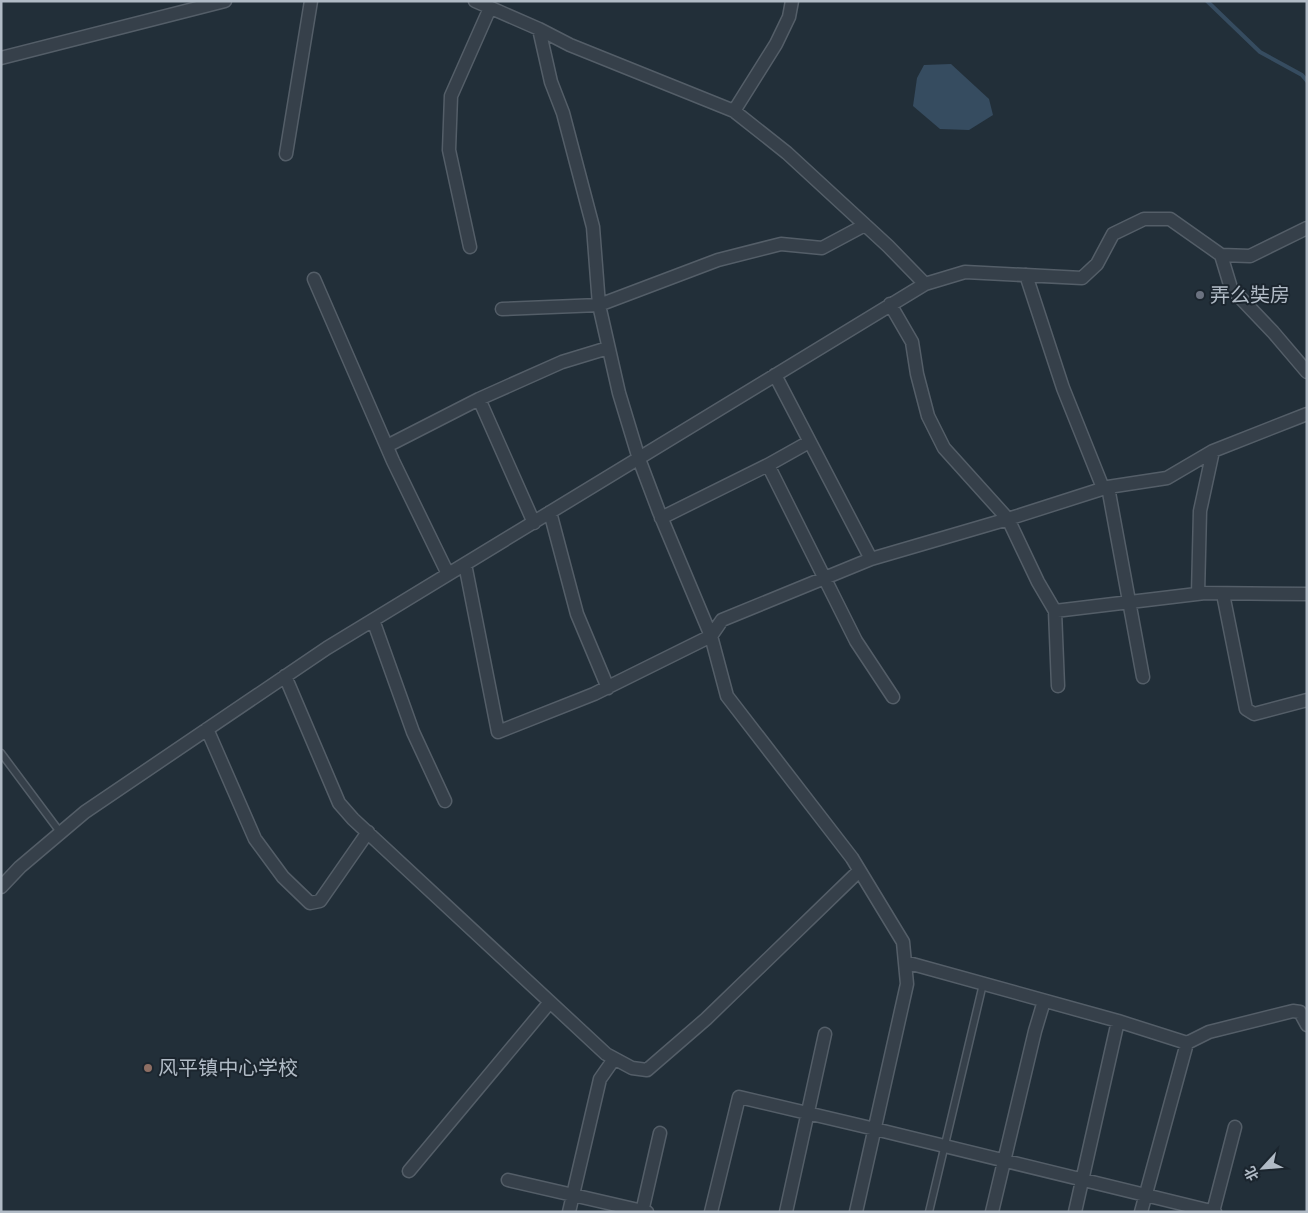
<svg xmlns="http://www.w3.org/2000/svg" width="1308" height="1213" viewBox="0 0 1308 1213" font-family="Jost,'Noto Sans SC',sans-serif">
  <rect width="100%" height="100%" fill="#222f39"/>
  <path fill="#364c60" d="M951,64l38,35 4,16 -24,15 -29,-1 -27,-23 4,-28 7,-13z"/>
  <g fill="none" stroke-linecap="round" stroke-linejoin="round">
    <path stroke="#364c60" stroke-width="4" d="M1207,1l53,51 42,23 5,6"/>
    <defs>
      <path id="lane" d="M1,753l59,79
        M929,1212l54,-228"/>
      <path id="street" d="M475,1l64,28 31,16 164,66 53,42 101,93 37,38
        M539,29l12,53 12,31 30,114 6,78 20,88 20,66 20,53 52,124 16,60 125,162 51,84 4,42 -51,228
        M1,58l224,-57
        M734,111l42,-67 13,-27 3,-16
        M286,154l25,-153
        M470,247l-21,-97 2,-54 39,-88
        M1221,255l10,33 42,44 34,40
        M1026,275l37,113 40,100
        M314,279l79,182 55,113
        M890,304l22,38 5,32 11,42 16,32 64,71 30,63 17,29 3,75
        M502,309l97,-4 119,-45 63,-16 41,4 43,-23
        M775,375l96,184
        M479,399l55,124
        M387,446l92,-47 83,-37 46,-14
        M768,465l88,176 37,56
        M1108,487l35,190
        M550,512l27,102 31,74
        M661,518l107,-53 41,-23
        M465,564l33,168 96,-38 117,-58 11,-16 149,-61 137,-40 100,-32 59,-9 46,-27 94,-37
        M1198,594l2,-83 13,-60
        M1223,594l23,115 8,5 53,-14
        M1055,611l150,-18 102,1
        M373,620l40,112 32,69
        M285,676l54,127 14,16 253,235 26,14 15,2 59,-51 153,-148
        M207,729l48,110 28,38 27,26 10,-2 48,-69
        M1,887l19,-20 65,-55 242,-164 598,-364 40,-12 117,6 15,-14 16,-30 31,-15h26l51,36 29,1 57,-28
        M905,962l213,59 69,22 -46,169
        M1187,1043l22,-11 84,-21 7,1 7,13
        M409,1171l141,-169
        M508,1180l139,32
        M569,1212l31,-133 14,-20
        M642,1212l18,-79
        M711,1212l28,-115 136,32 340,83
        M786,1212l39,-178
        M992,1212l43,-181 9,-30
        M1075,1212l43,-191
        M1213,1212l22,-85"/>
    </defs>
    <use href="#lane" stroke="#545e68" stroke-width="9"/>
    <use href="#street" stroke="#545e68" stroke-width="15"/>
    <use href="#lane" stroke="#36404a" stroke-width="6"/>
    <use href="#street" stroke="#36404a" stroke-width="12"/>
  </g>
  <circle fill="#6b7280" stroke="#1b252e" stroke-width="2" cx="1200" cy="295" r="5"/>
  <circle fill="#8d6e63" stroke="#1b252e" stroke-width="2" cx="148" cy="1068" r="5"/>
  <g text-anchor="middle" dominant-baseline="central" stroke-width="4" stroke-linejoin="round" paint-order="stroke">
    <g font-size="20" fill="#b1bbc6" stroke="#1b252e" text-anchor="start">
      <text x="1210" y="295">弄么奘房</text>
      <text x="158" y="1068">风平镇中心学校</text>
    </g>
  </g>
  <rect width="1308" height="1213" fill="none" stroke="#b1bbc6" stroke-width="5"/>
  <g transform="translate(1263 1168) rotate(244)" stroke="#1b252e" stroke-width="4" paint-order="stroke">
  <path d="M0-4L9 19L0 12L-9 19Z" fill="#b1bbc6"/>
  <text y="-8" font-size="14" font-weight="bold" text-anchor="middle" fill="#b1bbc6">北</text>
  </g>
</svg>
